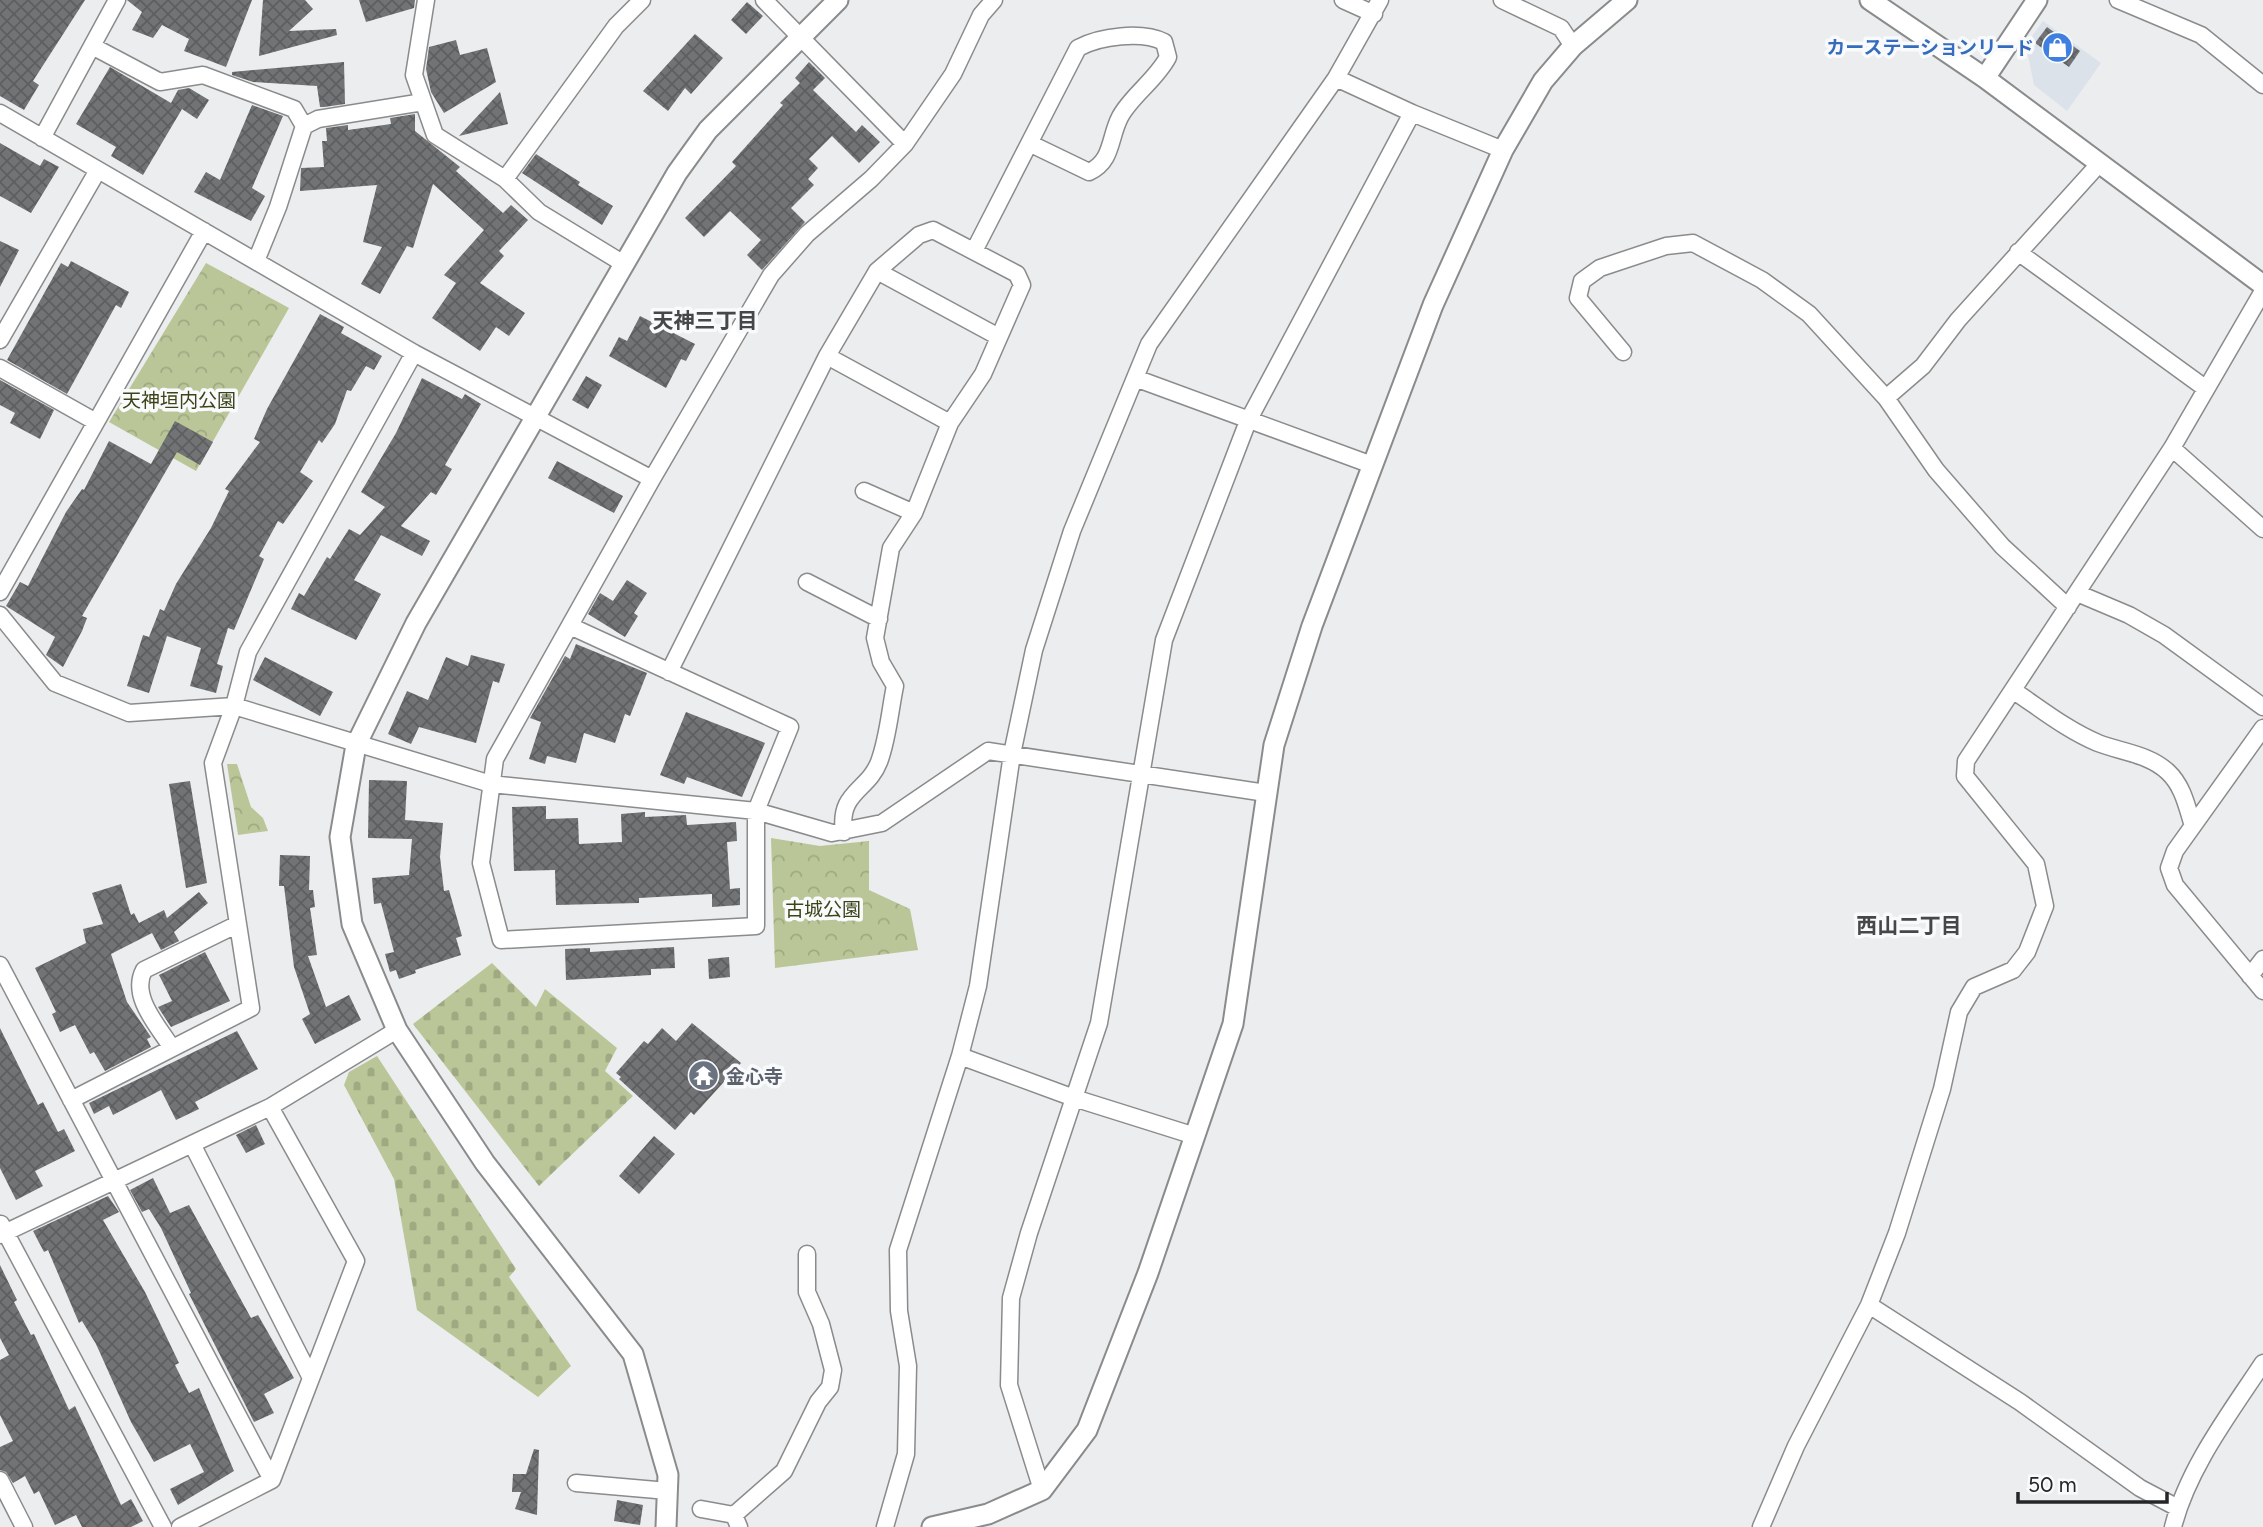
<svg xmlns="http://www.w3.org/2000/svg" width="2263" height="1527" viewBox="0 0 2263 1527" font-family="Figtree,'Noto Sans JP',sans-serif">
  <defs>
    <pattern id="cemetery-stones" width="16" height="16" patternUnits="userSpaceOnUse" patternTransform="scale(1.75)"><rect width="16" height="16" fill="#bac697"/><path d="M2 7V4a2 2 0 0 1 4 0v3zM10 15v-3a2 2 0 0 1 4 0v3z" fill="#a0aa82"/></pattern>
    <pattern id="park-crowns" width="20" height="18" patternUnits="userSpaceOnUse" patternTransform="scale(1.75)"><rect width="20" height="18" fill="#bac697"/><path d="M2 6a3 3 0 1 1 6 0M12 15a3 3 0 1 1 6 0" fill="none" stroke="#a0aa82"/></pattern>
    <pattern id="building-cross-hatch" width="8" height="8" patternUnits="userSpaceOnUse" patternTransform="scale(1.75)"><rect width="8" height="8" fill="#717375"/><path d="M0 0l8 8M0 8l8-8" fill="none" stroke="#5d5e60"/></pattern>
  </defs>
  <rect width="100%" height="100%" fill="#ebedef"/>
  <path fill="#dce2ea" d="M2043,21l58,42 -34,48 -33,-26 -8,-40z"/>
  <path fill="url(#cemetery-stones)" d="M492,963l44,44 9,-18 72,59 -12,23 28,25 -94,90 -126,-162z
    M377,1056l139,213 -7,8 62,89 -33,31 -121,-87 -23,-131 -50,-94 5,-13z"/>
  <path fill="url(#park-crowns)" d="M206,263l83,45 -93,163 -87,-49z
    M227,764h10l14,43 12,11 5,13 -30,4z
    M771,838l49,8 49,-5v49l41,19 8,41 -143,18z"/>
  <path fill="url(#building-cross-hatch)" d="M0,0h85l-52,81 6,4 -15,25 -24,-14z
    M127,0h125l-26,67 -42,-16 5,-12 -27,-14 -9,13 -21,-8 10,-18z
    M263,0h42l8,9 -24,22 47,-2 1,6 -78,21z
    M359,0h56l-1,8 -48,14z
    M747,2l16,14 -17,18 -15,-14z
    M2047,27l33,24 -11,16 -34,-24z
    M695,34l28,24 -32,36 -6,-6 -17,23 -25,-20z
    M456,40l4,15 27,-7 9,34 -52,31 -13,-21 -5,-23 3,-22z
    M344,62l1,42 -21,3h-4l-3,-21 -64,-4 -21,-7v-3z
    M809,62l16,16 -12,12 43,42 6,-7 18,17 -21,21 -27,-27 -23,23 9,9 -10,11 6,6 -23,23 14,14 -43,48 -15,-15 14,-15 -31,-29 -26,26 -19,-19 51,-52 -4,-4 51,-57 -3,-2 20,-20 -5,-5z
    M110,67l61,36 7,-13 11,-2 20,12 -12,19 -15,-10 -39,66 -32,-19 5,-9 -40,-23z
    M500,92l8,32 -49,12z
    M252,105l31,11 -31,72 13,8 -14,25 -57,-29 12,-20 14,8z
    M415,114v17l45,36 -4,4 47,42 8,-8 17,15 -29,31 5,5 -24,27 45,30 -16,23 -13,-9 -16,24 -48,-33 24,-35 -12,-8 40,-45 -51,-46 -20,64 -6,-2 -27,48 -19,-10 21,-37 -19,-5 14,-57 -77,6 1,-23 23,-1 -2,-26h5l-1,-13 22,-3v5l43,-6 -1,-6z
    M0,143l40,23 4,-7 15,8 -28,46 -31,-17z
    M536,154l44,28 -2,3 35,21 -11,19 -80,-52z
    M0,241l19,9 -19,37z
    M71,261l58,31 -8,16 -5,-3 -49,89 -60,-34 54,-97 7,4z
    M320,314l24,13 -3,6 41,23 -8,14 -8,-4 -15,25 -4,-1 -12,34 -13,19 -3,-3 -19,32 13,9 -30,43 -5,-3 -19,35 5,3 -30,71 -6,-2 -11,36 6,2 -7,27 -26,-7 11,-38 -34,-12 -18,57 -22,-7 16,-51 6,2 11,-28 4,2 12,-27 35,-56 18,-37 -4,-2 35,-47 -6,-3 13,-30z
    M640,316l55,28 -9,17 -5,-2 -15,29 -57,-32 10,-19 8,4z
    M586,376l16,9 -14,24 -16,-9z
    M422,378l40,21 3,-5 16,10 -36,61 7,4 -16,26 -5,-3 -30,34 29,15 -8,15 -41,-21 -27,45 27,14 -25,46 -65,-31 8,-16 5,3 23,-39 3,2 19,-30 11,6 25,-28 -24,-15 35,-59z
    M0,380l54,30 -14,29 -30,-16 5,-10 -15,-8z
    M175,421l38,21 -13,23 -23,-13 -95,164 5,2 -5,13 -19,36 -17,-12 9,-18 -49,-31 14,-24 8,4 38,-74 16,-23 2,1 25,-49 42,23z
    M557,461l66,35 -9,17 -66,-35z
    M627,580l20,13 -13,20 4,3 -13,21 -37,-23 12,-21 13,8z
    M576,644l71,29 -17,43 -5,-2 -10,29 -31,-10 -8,30 -29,-7 -2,8 -16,-5 12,-37 -11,-4 35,-62 5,3z
    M471,655l34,9 -6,19 -6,-2 -17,62 -57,-16 -8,17 -23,-10 19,-43 21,9 18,-43 22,9z
    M265,657l68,35 -13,24 -67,-36z
    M686,712l79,31 -23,54 -55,-20 -3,7 -24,-9z
    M369,780l38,1 -2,39 38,3 -3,34 4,34 5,-1 13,46 -6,2 5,17 -46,15 1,3 -17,6 -3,-9 -6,2 -5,-18 9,-2 -13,-49 -7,1 -2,-26 37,-3 3,-36 -44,-1z
    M190,781l17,102 -21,5 -17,-104z
    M546,806v13l32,-1 1,26 43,-2 -1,-28 24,-2v5l41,-2 1,10 49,-3 1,19 -10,1 3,47 10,-1v17l-28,2v-13l-73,4v5l-83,2 -1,-35 -41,1 -2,-64z
    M280,855l30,1 -1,34h4l2,17 -5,1 7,47 -9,1 18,51 23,-12 12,25 -46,24 -13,-25 8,-5 -16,-47 -10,-81h-5z
    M121,884l10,31 3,-2 5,10 25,-13 3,8 32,-26 9,11 -34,29 5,9 -18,9 -9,-17 -41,21 16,48 24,35 -4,2 4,8 -46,24 -11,-19 -4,2 -15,-29 -15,7 -8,-18 4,-2 -21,-44 51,-25 -3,-14 20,-5 -11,-31z
    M674,947l1,21 -24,1v6l-85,5 -1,-31 25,-1v4z
    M205,952l25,49 -59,26 -13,-20 14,-6 -13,-26z
    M729,957l1,20 -21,2 -1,-20z
    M692,1023l49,40 -47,52 -3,-3 -16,18 -56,-51 2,-2 -5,-4 28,-32 4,3 14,-16 14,13z
    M0,1028l38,77 5,-3 15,30 6,-3 11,22 -40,20 8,15 -27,14 -16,-32z
    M237,1031l21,38 -63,33 4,7 -23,11 -15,-30 -48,25 -4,-9 -15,8 -5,-11z
    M256,1125l9,19 -19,9 -10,-18z
    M654,1136l21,18 -36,40 -20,-18z
    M153,1178l17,35 19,-8 62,113 7,-3 36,63 -30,16 10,19 -20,9 -65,-128 2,-1 -30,-65 -12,-19 -7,3 -12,-22z
    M108,1196l11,16 -16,8 42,72 34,71 -4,2 14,28 10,-5 35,83 -56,34 -8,-16 34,-17 -14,-28 -36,18 -23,-40 -35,-78 -14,-23 -3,2 -31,-73 -4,2 -11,-21z
    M0,1265l17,35 -3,2 17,33 3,-1 35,76 6,-4 46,99 10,-6 12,22 -12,6h-49l-6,-12 -21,10 -16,-34 -5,3 -9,-18 -12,7 -7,-11 -6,-2v-23l13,-6 -13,-26v-55l9,-5 -9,-17z
    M534,1449l5,1 -2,65 -22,-6 6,-17h-9l1,-18h13z
    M617,1500l26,5 -3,20 -26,-4z"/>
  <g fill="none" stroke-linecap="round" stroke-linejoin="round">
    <defs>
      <path id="minor" d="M426,0l-12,75 21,60 70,44 34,33 85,52
        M764,0l141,144
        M1343,0l31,14
        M1502,0l59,28 12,18
        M2118,0l83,35 62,50
        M92,46l68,36 43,-7 91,34 10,17 -26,81 -22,54
        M1336,78l76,35 91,37
        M0,113l414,240 238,126
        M304,126l14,-7 105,-17
        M42,138l75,-138
        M505,179l111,-153 26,-26
        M974,251l104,-203c22,-12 64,-17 86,-6l4,15c-12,23 -37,39 -48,60 -11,21 -7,44 -31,55l-58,-28
        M2018,252l187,136
        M877,271l120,65
        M0,340l98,-170
        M1623,352l-45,-54 4,-17 18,-13 66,-22 27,-3 69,37 47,34 77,84 50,72 66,76 66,61
        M827,356l123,67
        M0,368l96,54
        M1135,378l237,87
        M1886,398l37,-32 35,-46 141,-156
        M2172,448l91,81
        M864,491l50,22
        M807,582l72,37
        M0,592l204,-361
        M2077,593l52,22 35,20 99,72
        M0,615l55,68 74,30 105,-7 257,78 265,27 76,22 50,-10 106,-72 278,42
        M570,626l220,101 -34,84v115l-255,14 -20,-77 14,-104 157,-280 119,-204 36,-41 64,-55 34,-35 48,-70 28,-59 13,-15
        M669,672l158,-316 50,-85 42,-36 14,-5 84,44 5,11 -39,89 -33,49 -36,90 -23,35 -16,90 6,24 14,24c-5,24 -7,52 -16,76 -11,29 -41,30 -35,70
        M2014,691c27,18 53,39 84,52 23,9 51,11 70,29 15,14 19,35 25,54
        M2263,728l-88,123 -6,17 6,17 88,106
        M0,965l272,515
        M2250,976l13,-17
        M172,1048c-14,-22 -42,-52 -28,-78l94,-46
        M960,1056l114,42 121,38
        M71,1100l180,-92 -38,-245 21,-57 14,-54 166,-299
        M192,1144l119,234
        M1,1224l162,303
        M0,1235l270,-128 127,-77
        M1869,1305l151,97 120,86 38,20
        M0,1480l24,47
        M576,1483l92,8
        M1042,1490l-33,-105 2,-87 18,-65 70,-210 65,-383 84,-219 164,-308
        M701,1509l33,6 5,12
        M734,1515l50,-44 34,-69 12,-15 3,-17 -12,-46 -14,-32v-38
        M180,1527l92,-47 84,-219 -86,-154
        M885,1527l21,-73 2,-88 -9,-55 -1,-61 62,-194 18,-70 34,-232 22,-104 38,-119 77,-187 187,-266 44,-78
        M1761,1527l35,-81 73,-141 28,-72 45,-144 17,-77 15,-25 39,-17 14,-18 18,-46 -9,-42 -71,-88 1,-15 206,-313 91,-157
        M2173,1527c15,-59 57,-114 90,-164"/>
      <path id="tertiary" d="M1870,0l115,78 278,207
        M1985,78l52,-78
        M666,1527l2,-52 -35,-121 -148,-191 -88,-133 -45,-106 -12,-87 16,-92 60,-122 261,-450 31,-43 130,-130
        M932,1527l56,-13 54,-24 45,-60 61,-157 85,-249 41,-279 38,-119 121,-321 70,-155 40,-69 30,-35 54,-46"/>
    </defs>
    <use href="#minor" stroke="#898b8c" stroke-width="19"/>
    <use href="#tertiary" stroke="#898b8c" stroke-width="23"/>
    <use href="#minor" stroke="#fff" stroke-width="16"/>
    <use href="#tertiary" stroke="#fff" stroke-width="19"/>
  </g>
  <defs>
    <symbol id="shop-disc" viewBox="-11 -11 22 22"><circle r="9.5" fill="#3f7fe0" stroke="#f8fafc"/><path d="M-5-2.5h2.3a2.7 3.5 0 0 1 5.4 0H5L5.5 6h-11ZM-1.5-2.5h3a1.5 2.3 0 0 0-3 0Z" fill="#fff"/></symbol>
    <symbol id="temple-disc" viewBox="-11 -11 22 22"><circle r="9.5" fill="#6b7280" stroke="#f8fafc"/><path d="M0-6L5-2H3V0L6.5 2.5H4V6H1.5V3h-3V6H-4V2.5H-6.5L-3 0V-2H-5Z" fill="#fff"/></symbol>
  </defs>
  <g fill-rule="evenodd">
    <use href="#shop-disc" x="2040" y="30" width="35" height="35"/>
    <use href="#temple-disc" x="686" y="1058" width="35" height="35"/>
  </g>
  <g text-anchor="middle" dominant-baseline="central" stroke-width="7" stroke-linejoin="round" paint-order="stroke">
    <g font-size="19" font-weight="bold" fill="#366cbe" stroke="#f8fafc" text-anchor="end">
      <text x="2034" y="47">カーステーションリード</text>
    </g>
    <g font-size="19" fill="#3b4317" stroke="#f8fafc">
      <text x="179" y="400">天神垣内公園</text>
      <text x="823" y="909">古城公園</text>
    </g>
    <g font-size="19" font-weight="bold" fill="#5b616d" stroke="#f8fafc" text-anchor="start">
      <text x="726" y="1076">金心寺</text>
    </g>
    <g font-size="21" font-weight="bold" fill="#464749" stroke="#f8fafc">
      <text x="705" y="320">天神三丁目</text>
      <text x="1909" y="925">西山二丁目</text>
    </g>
  </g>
  <path d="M2018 1492v10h149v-10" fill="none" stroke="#252627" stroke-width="3.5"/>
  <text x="2028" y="1492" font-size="21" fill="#252627" stroke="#f8fafc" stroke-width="5" paint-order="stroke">50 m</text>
</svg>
